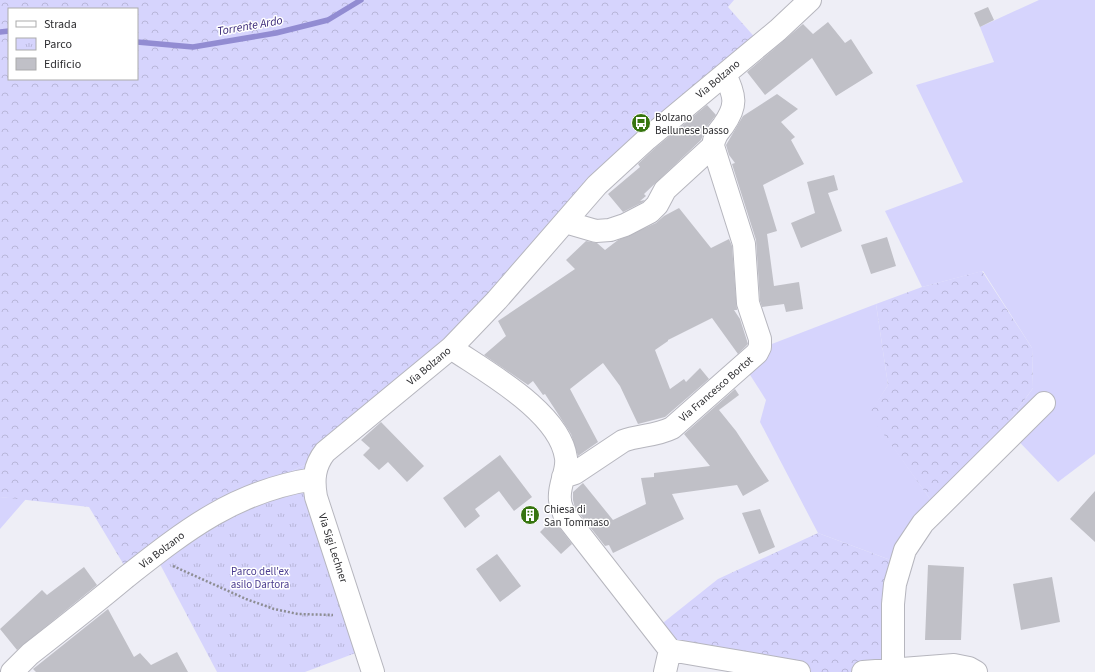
<svg xmlns="http://www.w3.org/2000/svg" width="1095" height="672" viewBox="0 0 1095 672" font-family="'Source Sans 3',sans-serif">
  <defs>
    <pattern id="forest-crowns" width="20" height="18" patternUnits="userSpaceOnUse"><rect width="20" height="18" fill="#d6d4fd"/><path d="M2 6a3 3 0 1 1 6 0M12 15a3 3 0 1 1 6 0" fill="none" stroke="#b8b6d9"/></pattern>
    <pattern id="park-tufts" width="24" height="20" patternUnits="userSpaceOnUse"><rect width="24" height="20" fill="#d6d4fd"/><path d="M3 7l-1-3M5 7V3M7 7l1-3M15 17l-1-3M17 17v-4M19 17l1-3" fill="none" stroke="#b8b6d9"/></pattern>
  </defs>
  <rect width="100%" height="100%" fill="#eeeef6"/>
  <path fill="#d6d4fd" d="M1039,0h56v454l-37,28 -53,-55 28,-39 -1,-40 -49,-77 -61,16 -37,-76 78,-29 -47,-97 78,-23 -14,-35z
    M876,304l12,81 -18,29 63,89 -29,62 -86,-32 -58,-111 6,-22 -21,-33 19,-20z
    M0,497l26,2 -26,30z"/>
  <path fill="url(#forest-crowns)" fill-rule="evenodd" d="M0,0h734l-6,7 30,34 -318,307 -131,115 -96,45 -86,62 -38,-63 -89,-10zM9,9h128v70h-128z
    M982,271l50,77 1,40 -28,39 -72,76 -64,-89 19,-29 -12,-81 46,-17z
    M818,533l86,32 -23,107h-111l-121,-38 69,-55z"/>
  <path fill="url(#park-tufts)" d="M309,463l60,185 -64,24h-88l-65,-123 61,-41z"/>
  <g fill="none" stroke-linecap="round" stroke-linejoin="round">
    <path stroke="#928cd2" stroke-width="5.5" d="M0,32l9,-1
      M137,42l56,5 83,-14 52,-13 33,-20"/>
  </g>
  <path fill="#c0c0c7" d="M988,7l6,13 -14,7 -6,-14z
    M828,22l17,21 6,-4 22,34 -37,23 -24,-38 -47,37 -18,-23 56,-48 10,10z
    M777,94l21,15 -17,13 14,15 -4,3 13,24 -41,21 14,46 -10,3 7,52 25,-4 4,27 -17,3 -2,-8 -22,3 -2,-6 -4,-61 -24,-76 3,-1 -6,-8 -3,-10 17,-29z
    M707,105l9,10 -10,13 -5,12 -57,54 2,2 -6,5 5,-1 -2,2 -20,10 -15,-18 32,-27 -2,-3 17,-16z
    M834,175l4,15 -10,3 14,38 -41,17 -10,-25 24,-10 -8,-31z
    M679,208l32,40 18,-9 3,7 5,64h-3l6,9 8,25 -10,10 -26,-36 -44,22v1l-13,9 15,39 14,-10 2,3 14,-14 9,11 -44,38 -27,7 -18,-38 -17,-23 -33,26 28,53 -20,14 -7,-22 -26,-40 -2,1 -10,-14 -5,4 -44,-30 22,-19 -8,-15 77,-52 -9,-9 20,-19 11,2 8,7 13,-10 38,-17 8,-7z
    M887,237l9,29 -25,8 -10,-29z
    M735,389l4,6 -20,15 17,21 33,50 -26,15 -6,-11 -65,9 12,25 -71,34 -4,-8 -4,1 -30,-38 -2,-8v-8l10,-9 30,37 33,-16 -5,-26 13,-1v-4l56,-7 -26,-32z
    M381,422l43,44 -17,16 -19,-20 -9,8 -16,-15 7,-7 -9,-8z
    M500,455l32,42 -18,14 -15,-20 -24,18 5,7 -15,12 -22,-30z
    M1095,491v51l-25,-23z
    M760,509l15,38 -16,7 -17,-41z
    M553,519l19,25 -11,10 -21,-22z
    M497,554l24,32 -21,16 -24,-33z
    M928,565l36,2 -3,73h-36z
    M84,567l13,18 -80,65 -17,-21 42,-39 5,5z
    M1052,577l8,45 -39,8 -8,-46z
    M108,609l26,48 6,-4 11,12 26,-13 11,20h-152l-3,-3z"/>
  <g fill="none" stroke-linecap="round" stroke-linejoin="round">
    <defs>
      <path id="minor" d="M565,222l31,9 14,-1 15,-5 25,-13 7,-7 8,-15 48,-44
        M451,348c35,24 109,64 115,110 2,14 -8,27 -6,42 0,5 3,10 4,14l106,136 -5,22
        M563,477l12,-4 48,-32c16,-6 33,-5 49,-13l85,-75 3,-6v-8l-12,-36 -4,-59 -31,-98c1,-9 5,-14 10,-20 15,-21 12,-29 2,-52
        M670,650l129,22
        M893,669v-65l2,-20 10,-34 18,-27 121,-120
        M12,672l18,-18c32,-25 64,-50 95,-76 61,-48 110,-87 189,-99
        M373,672l-57,-175c-3,-17 -2,-31 9,-45l126,-104 46,-48 100,-115 50,-46 131,-109 32,-30
        M863,672l91,-7 15,3 7,4"/>
    </defs>
    <use href="#minor" stroke="#b6b6be" stroke-width="24"/>
    <path stroke="#8d8d93" stroke-width="2.5" stroke-dasharray="2 2" stroke-linecap="butt" d="M173,566l73,33 28,10 24,5 35,1"/>
    <use href="#minor" stroke="#fff" stroke-width="22"/>
  </g>
  <defs>
    <symbol id="bus-disc" viewBox="-11 -11 22 22"><circle r="9.5" fill="#377510" stroke="#fff"/><path d="M-5-6H5V4H4V6H2V4H-2V6H-4V4H-5ZM-3.5-4V0h7V-4ZM-3.5 1.2v1.5H-2V1.2ZM2 1.2v1.5H3.5V1.2Z" fill="#fff"/></symbol>
    <symbol id="building-disc" viewBox="-11 -11 22 22"><circle r="9.5" fill="#377510" stroke="#fff"/><path d="M-4-6H4V6H1V3H-1V6H-4ZM-2.5-4.3h1.7v1.8h-1.7ZM.8-4.3h1.7v1.8H.8ZM-2.5-1h1.7V.8h-1.7ZM.8-1h1.7V.8H.8Z" fill="#fff"/></symbol>
  </defs>
  <g fill-rule="evenodd">
    <use href="#bus-disc" x="630" y="112" width="22" height="22"/>
    <use href="#building-disc" x="519" y="504" width="22" height="22"/>
  </g>
  <g text-anchor="middle" dominant-baseline="central" stroke-width="3" stroke-linejoin="round" paint-order="stroke">
    <g font-size="11" fill="#2d2d30" stroke="#fff">
      <text transform="translate(718 79) rotate(-40)">Via Bolzano</text>
      <text transform="translate(429 366) rotate(-40)">Via Bolzano</text>
      <text transform="translate(716 389) rotate(-41)">Via Francesco Bortot</text>
      <text transform="translate(333 548) rotate(72)">Via Sigi Lechner</text>
      <text transform="translate(162 550) rotate(-37)">Via Bolzano</text>
    </g>
    <g font-size="11" fill="#2d2d30" stroke="#fff" text-anchor="start">
      <text x="655" y="117">Bolzano<tspan x="655" dy="13">Bellunese basso</tspan></text>
      <text x="544" y="509">Chiesa di<tspan x="544" dy="13">San Tommaso</tspan></text>
    </g>
    <g font-size="11" fill="#4a3c8f" stroke="#fff">
      <text x="260" y="571">Parco dell'ex<tspan x="260" dy="13">asilo Dartora</tspan></text>
    </g>
    <g font-size="12" font-style="italic" fill="#372576" stroke="#fff">
      <text transform="translate(250 26) rotate(-10)">Torrente Ardo</text>
    </g>
  </g>
  <rect x="8" y="8" width="130" height="72" fill="#ffffff" stroke="#ababac"/>
  <rect x="16" y="21" width="20" height="6" fill="#ffffff" stroke="#ababac"/>
  <text x="44" y="28" font-size="12" fill="#2d2d30">Strada</text>
  <rect x="16" y="38" width="20" height="12" fill="url(#park-tufts)" stroke="#ababac"/>
  <text x="44" y="48" font-size="12" fill="#2d2d30">Parco</text>
  <rect x="16" y="58" width="20" height="12" fill="#c0c0c7" stroke="#ababac"/>
  <text x="44" y="68" font-size="12" fill="#2d2d30">Edificio</text>
</svg>
